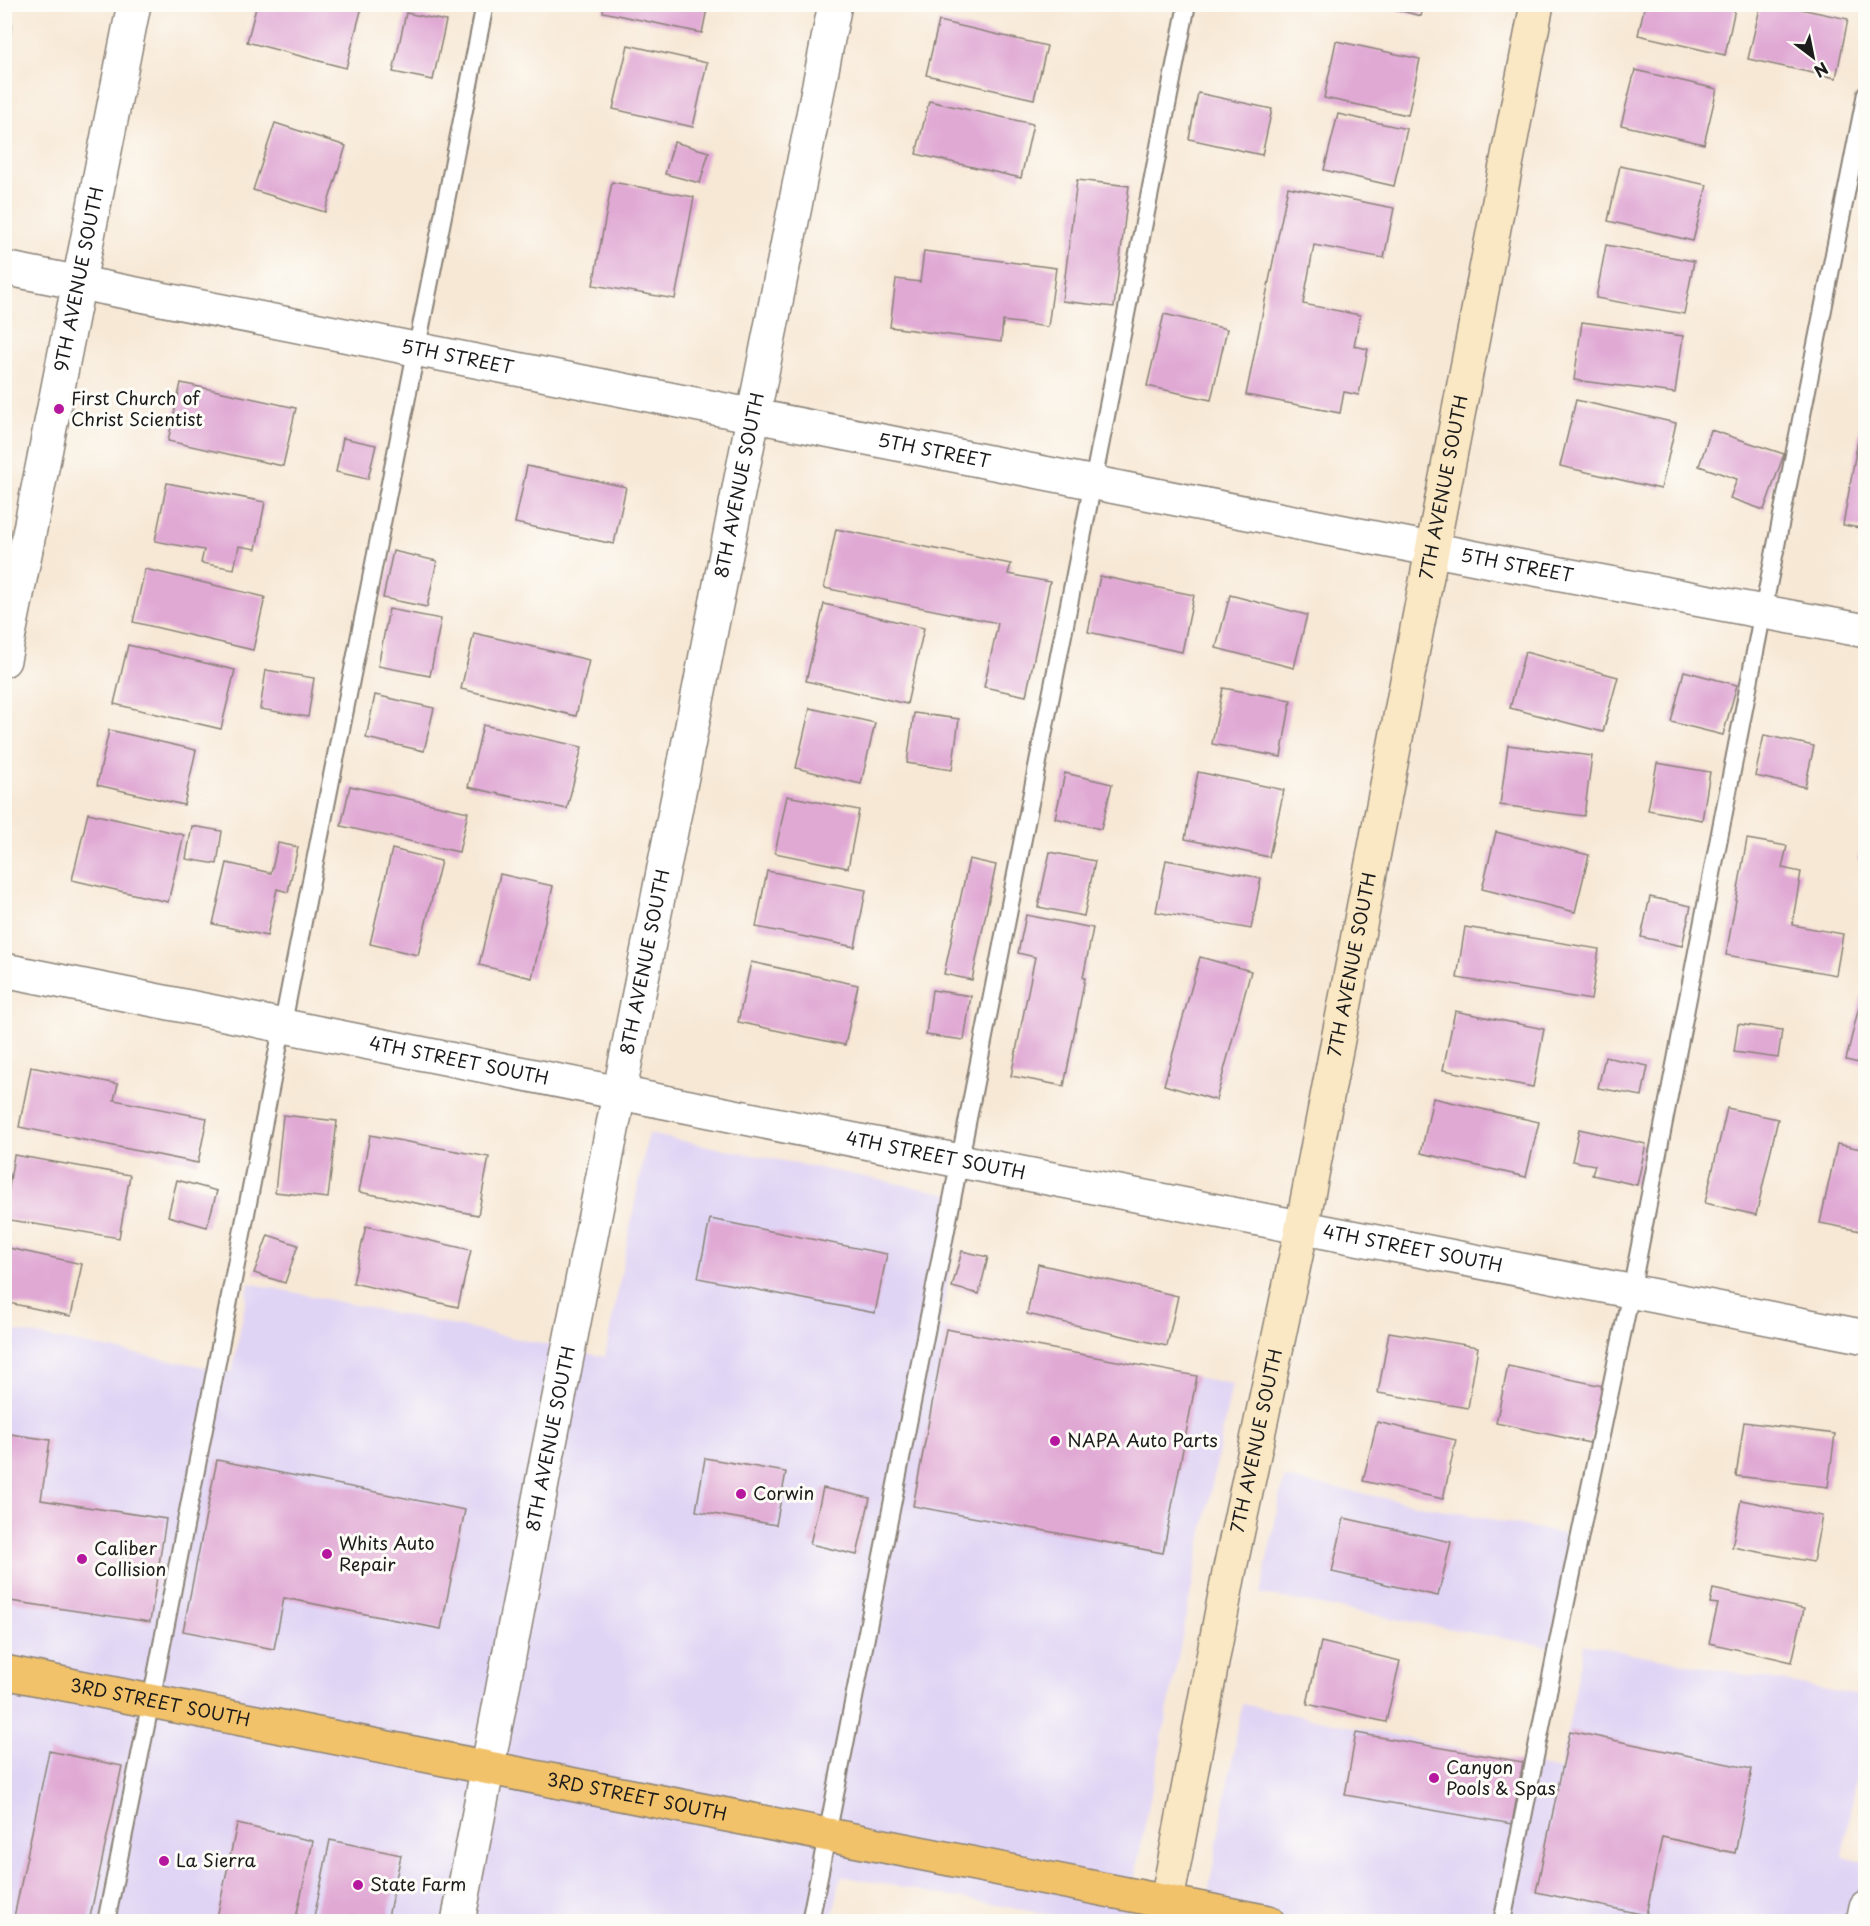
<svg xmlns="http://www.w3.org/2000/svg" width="1870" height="1926" font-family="'Playpen Sans',sans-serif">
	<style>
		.built { fill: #e0d4f4 }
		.building { fill: #e0a9d4 }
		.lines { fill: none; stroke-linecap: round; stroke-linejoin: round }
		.lane-casing { stroke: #8a8278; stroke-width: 20 }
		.street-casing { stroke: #8a8278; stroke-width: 36 }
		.secondary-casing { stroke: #8a8278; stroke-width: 36 }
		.primary-casing { stroke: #8a8278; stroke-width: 36 }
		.lane { stroke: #fff; stroke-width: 16 }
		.street { stroke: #fff; stroke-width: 33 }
		.secondary { stroke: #fae7c3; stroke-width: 33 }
		.primary { stroke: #f2c26a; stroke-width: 33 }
		.poi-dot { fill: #b5179e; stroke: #fdfcf7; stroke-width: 2 }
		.labels { text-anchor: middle; stroke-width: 6; stroke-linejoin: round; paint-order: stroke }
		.street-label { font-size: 18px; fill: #1c1c1c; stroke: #fdfcf7 }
		.poi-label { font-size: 18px; fill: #1c1c1c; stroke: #fdfcf7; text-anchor: start }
	</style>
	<rect width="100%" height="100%" fill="#fdfcf7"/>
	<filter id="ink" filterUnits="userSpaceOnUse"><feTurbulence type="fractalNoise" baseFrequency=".0167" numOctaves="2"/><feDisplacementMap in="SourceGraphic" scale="12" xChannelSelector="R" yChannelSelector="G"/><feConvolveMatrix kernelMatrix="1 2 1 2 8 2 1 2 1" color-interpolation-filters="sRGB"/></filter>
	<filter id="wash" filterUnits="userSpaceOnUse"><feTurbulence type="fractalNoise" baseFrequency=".008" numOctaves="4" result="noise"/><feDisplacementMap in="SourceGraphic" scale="24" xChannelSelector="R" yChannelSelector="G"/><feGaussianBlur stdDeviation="1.35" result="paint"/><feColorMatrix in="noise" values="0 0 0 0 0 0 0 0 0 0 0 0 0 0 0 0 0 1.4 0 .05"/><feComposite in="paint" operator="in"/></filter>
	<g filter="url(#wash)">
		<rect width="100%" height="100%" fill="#f7e8d5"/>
		<!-- built -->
		<g class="built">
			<polygon points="648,1134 965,1197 939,1327 1232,1384 1126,1921 1082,1921 841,1876 832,1921 5,1921 4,1329 232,1372 249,1283 605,1357"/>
			<polygon points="1284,1478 1575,1536 1555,1648 1260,1594"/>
			<polygon points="1584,1644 1865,1697 1865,1734 1842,1857 1865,1862 1865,1921 1203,1922 1242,1704 1560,1770"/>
		</g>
		<g id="blocks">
			<!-- building -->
			<g class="building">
				<polygon points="257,4 353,4 362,7 346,68 247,42"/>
				<polygon points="604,4 708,4 702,33 603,12"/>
				<polygon points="1375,4 1424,4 1421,16"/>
				<polygon points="1645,4 1736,4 1725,55 1638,35"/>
				<polygon points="1761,4 1777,4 1848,19 1836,78 1748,59"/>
				<polygon points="406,13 446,21 433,80 393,72"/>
				<polygon points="939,21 1047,46 1034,99 926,75"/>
				<polygon points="4,22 12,23 6,60 4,60"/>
				<polygon points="1336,41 1420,59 1408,115 1324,98"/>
				<polygon points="628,45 707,63 693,127 613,109"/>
				<polygon points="1635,70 1717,89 1704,144 1621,125"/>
				<polygon points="1198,93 1272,109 1262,155 1189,139"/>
				<polygon points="929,101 1033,124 1021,178 916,154"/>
				<polygon points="1338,114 1407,129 1394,186 1324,170"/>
				<polygon points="275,123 346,146 325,212 253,190"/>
				<polygon points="674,142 709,152 700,183 665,174"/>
				<polygon points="1620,166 1707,185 1693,241 1608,221"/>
				<polygon points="1077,180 1129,186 1114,307 1062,301"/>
				<polygon points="612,182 694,197 675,299 593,285"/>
				<polygon points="1288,187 1394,208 1384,258 1314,245 1303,304 1360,315 1354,346 1368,349 1359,395 1344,392 1340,413 1246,395"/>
				<polygon points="1606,245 1694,261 1684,314 1596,298"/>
				<polygon points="924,251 1056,268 1048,327 1003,321 1001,342 890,327 896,279 920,282"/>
				<polygon points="1164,314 1227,329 1211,400 1147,386"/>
				<polygon points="1582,322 1683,336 1675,393 1574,380"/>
				<polygon points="181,383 296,408 283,466 168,441"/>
				<polygon points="1576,400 1676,423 1661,489 1560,466"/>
				<polygon points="1861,423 1866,424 1866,529 1843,525"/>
				<polygon points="1711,430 1784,454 1764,510 1730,498 1737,479 1699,466"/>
				<polygon points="343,438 376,445 368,479 336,472"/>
				<polygon points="527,466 626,487 614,544 515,523"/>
				<polygon points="167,483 265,502 256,549 239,546 234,569 201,563 204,550 155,541"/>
				<polygon points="836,529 1011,564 1008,574 1050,582 1026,696 984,687 998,623 824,588"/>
				<polygon points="393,551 437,561 427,607 383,598"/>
				<polygon points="145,569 265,597 253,650 133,622"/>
				<polygon points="1100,576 1194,595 1182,652 1088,632"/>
				<polygon points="1230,595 1307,615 1294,668 1216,648"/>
				<polygon points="824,604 924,628 907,704 806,681"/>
				<polygon points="389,609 441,619 430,676 378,666"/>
				<polygon points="474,633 589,660 576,716 461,689"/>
				<polygon points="128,645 235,670 221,729 114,704"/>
				<polygon points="1525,652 1618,677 1603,732 1510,708"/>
				<polygon points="266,670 314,678 308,717 260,709"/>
				<polygon points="1684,671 1737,685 1723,735 1671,722"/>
				<polygon points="1223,688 1291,700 1281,757 1212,744"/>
				<polygon points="375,695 434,708 424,751 366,738"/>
				<polygon points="810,708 875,723 861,784 796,768"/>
				<polygon points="914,713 959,719 952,770 907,763"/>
				<polygon points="483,725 582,747 567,809 468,787"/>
				<polygon points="109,730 196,750 184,805 97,785"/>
				<polygon points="1764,735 1814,746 1805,787 1755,776"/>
				<polygon points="1508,745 1592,756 1584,816 1500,805"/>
				<polygon points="1657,763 1710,772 1702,820 1648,810"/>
				<polygon points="1198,772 1284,790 1269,857 1185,839"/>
				<polygon points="1065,773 1112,784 1101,829 1055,818"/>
				<polygon points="350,786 468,812 459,852 341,826"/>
				<polygon points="787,796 859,810 848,868 775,853"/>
				<polygon points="88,813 184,835 168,902 72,880"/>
				<polygon points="192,826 222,831 217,864 186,859"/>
				<polygon points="1865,830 1866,830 1866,861 1858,859"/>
				<polygon points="1496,832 1589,855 1575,912 1482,889"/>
				<polygon points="1747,839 1787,846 1782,868 1801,872 1792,925 1843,934 1836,975 1726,955"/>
				<polygon points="278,843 298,847 288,892 277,889 267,936 213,924 227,863 271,873"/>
				<polygon points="392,849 441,861 418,955 370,944"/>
				<polygon points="1050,852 1095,861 1084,916 1038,907"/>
				<polygon points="969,859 996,865 972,980 944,974"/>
				<polygon points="1166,860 1261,878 1251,929 1156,912"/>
				<polygon points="767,871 866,890 855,947 756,927"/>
				<polygon points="500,874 553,886 532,978 479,965"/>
				<polygon points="1650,897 1691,906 1682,946 1641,937"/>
				<polygon points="1026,915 1093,928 1083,978 1085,978 1064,1086 1011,1076 1035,957 1018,953"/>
				<polygon points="1465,927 1599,949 1591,1000 1457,978"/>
				<polygon points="1200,957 1251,971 1216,1100 1164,1085"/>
				<polygon points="751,962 858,985 845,1045 738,1022"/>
				<polygon points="932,990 971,996 964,1040 926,1035"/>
				<polygon points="1862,994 1866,995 1866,1065 1846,1060"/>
				<polygon points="1455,1011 1544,1029 1533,1087 1443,1070"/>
				<polygon points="1738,1024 1782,1030 1778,1058 1734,1052"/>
				<polygon points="1605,1057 1648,1066 1642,1096 1598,1088"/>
				<polygon points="31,1067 118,1084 114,1100 207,1118 198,1163 19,1127"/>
				<polygon points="1433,1098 1539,1122 1526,1177 1421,1153"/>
				<polygon points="1727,1108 1778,1119 1756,1215 1705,1203"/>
				<polygon points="283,1115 337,1121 328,1198 275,1192"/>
				<polygon points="1579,1129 1646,1144 1637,1185 1592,1175 1595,1165 1572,1161"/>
				<polygon points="370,1135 489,1157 478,1215 359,1192"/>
				<polygon points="1837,1144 1866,1150 1866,1232 1820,1223"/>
				<polygon points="14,1155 130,1175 119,1238 4,1219"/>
				<polygon points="177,1180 217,1191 207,1227 168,1216"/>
				<polygon points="710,1219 887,1254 875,1313 698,1278"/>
				<polygon points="366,1226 471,1250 458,1307 353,1283"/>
				<polygon points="268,1235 298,1245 285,1283 254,1273"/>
				<polygon points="4,1247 82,1264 71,1316 4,1302"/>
				<polygon points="962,1251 988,1257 979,1294 952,1287"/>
				<polygon points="1038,1264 1178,1296 1167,1346 1027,1314"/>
				<polygon points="946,1329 1197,1376 1163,1553 913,1506"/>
				<polygon points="1389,1332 1478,1347 1468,1408 1378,1393"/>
				<polygon points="1508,1366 1603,1386 1590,1443 1496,1423"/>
				<polygon points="1377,1422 1456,1440 1443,1499 1363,1481"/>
				<polygon points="1744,1422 1835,1434 1828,1487 1736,1476"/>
				<polygon points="4,1433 50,1440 41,1500 166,1519 150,1622 4,1600"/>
				<polygon points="705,1458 786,1472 776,1525 696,1511"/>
				<polygon points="217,1460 465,1510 441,1629 284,1598 274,1649 183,1631"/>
				<polygon points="823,1488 870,1498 857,1555 810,1544"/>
				<polygon points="1741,1500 1822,1516 1813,1562 1732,1547"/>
				<polygon points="1344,1518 1451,1542 1438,1596 1332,1572"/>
				<polygon points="1713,1589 1804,1609 1792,1662 1709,1643 1718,1604 1710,1603"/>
				<polygon points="1321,1642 1400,1661 1386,1722 1307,1704"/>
				<polygon points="1570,1731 1752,1769 1735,1853 1662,1837 1646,1915 1536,1892"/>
				<polygon points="1356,1733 1523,1762 1512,1824 1345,1795"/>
				<polygon points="49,1751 122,1766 89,1922 13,1922"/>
				<polygon points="237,1824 313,1841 295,1922 216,1922"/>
				<polygon points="330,1840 401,1855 387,1922 352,1915 351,1922 313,1922"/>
			</g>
		</g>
	</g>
	<g filter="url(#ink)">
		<use href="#blocks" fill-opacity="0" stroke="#8a8278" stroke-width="1.5"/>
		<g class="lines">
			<defs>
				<g id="lane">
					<polyline points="106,1922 151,1701 294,967 485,4"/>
					<polyline points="810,1922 1187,4"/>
					<polyline points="1502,1922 1566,1602 1631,1292 1763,611 1866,93"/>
				</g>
				<g id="street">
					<path id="s1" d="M4,268L1486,560L1866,631"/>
					<path id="s2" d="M4,660L134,4"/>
					<path id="s3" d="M4,970L960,1161L1866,1337"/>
					<path id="s4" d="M458,1922L544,1473L835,4"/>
					<polyline points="1863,1922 1866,1907"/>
				</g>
				<g id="secondary">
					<path id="s5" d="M1163,1922L1229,1573L1302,1227L1537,4"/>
				</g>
				<g id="primary">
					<path id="s6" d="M4,1672L1268,1922"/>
				</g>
			</defs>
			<!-- lane casing -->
			<use href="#lane" class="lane-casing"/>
			<!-- street casing -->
			<use href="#street" class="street-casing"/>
			<!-- secondary casing -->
			<use href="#secondary" class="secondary-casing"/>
			<!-- primary casing -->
			<use href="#primary" class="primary-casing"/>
			<!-- lane -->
			<use href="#lane" class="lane"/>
			<!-- street -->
			<use href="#street" class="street"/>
			<!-- secondary -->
			<use href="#secondary" class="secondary"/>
			<!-- primary -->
			<use href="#primary" class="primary"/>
		</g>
	</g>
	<!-- markers -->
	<g class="poi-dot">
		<circle cx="59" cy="409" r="6"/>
		<circle cx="1055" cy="1441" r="6"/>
		<circle cx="741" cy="1494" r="6"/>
		<circle cx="327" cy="1554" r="6"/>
		<circle cx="82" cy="1559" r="6"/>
		<circle cx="1434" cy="1778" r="6"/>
		<circle cx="164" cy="1861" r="6"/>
		<circle cx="358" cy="1885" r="6"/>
	</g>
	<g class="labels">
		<!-- street labels -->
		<g class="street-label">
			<text dy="6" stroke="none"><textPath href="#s2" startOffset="388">9TH AVENUE SOUTH</textPath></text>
			<text dy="6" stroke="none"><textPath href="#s1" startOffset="462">5TH STREET</textPath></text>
			<text dy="6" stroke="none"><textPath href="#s1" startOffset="948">5TH STREET</textPath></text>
			<text dy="6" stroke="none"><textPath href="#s4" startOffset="1464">8TH AVENUE SOUTH</textPath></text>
			<text dy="6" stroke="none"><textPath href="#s5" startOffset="1462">7TH AVENUE SOUTH</textPath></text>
			<text dy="6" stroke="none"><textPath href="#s1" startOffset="1542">5TH STREET</textPath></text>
			<text dy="6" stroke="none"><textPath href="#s4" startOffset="978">8TH AVENUE SOUTH</textPath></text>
			<text dy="6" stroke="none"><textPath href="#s5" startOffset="976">7TH AVENUE SOUTH</textPath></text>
			<text dy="6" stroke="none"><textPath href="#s3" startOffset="464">4TH STREET SOUTH</textPath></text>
			<text dy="6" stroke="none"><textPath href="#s3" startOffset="950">4TH STREET SOUTH</textPath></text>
			<text dy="6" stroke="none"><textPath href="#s3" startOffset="1436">4TH STREET SOUTH</textPath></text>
			<text dy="6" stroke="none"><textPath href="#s4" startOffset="492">8TH AVENUE SOUTH</textPath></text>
			<text dy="6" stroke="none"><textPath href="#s5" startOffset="490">7TH AVENUE SOUTH</textPath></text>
			<text dy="6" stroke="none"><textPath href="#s6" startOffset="159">3RD STREET SOUTH</textPath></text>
			<text dy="6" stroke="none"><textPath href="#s6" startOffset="645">3RD STREET SOUTH</textPath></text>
		</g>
		<!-- poi labels -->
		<g class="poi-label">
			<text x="71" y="405">First Church of<tspan x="71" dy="21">Christ Scientist</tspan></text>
			<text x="1067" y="1447">NAPA Auto Parts</text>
			<text x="753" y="1500">Corwin</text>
			<text x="339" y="1550">Whits Auto<tspan x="339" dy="21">Repair</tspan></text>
			<text x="94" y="1555">Caliber<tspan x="94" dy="21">Collision</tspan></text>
			<text x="1446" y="1774">Canyon<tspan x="1446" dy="21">Pools &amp; Spas</tspan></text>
			<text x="176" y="1867">La Sierra</text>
			<text x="370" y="1891">State Farm</text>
		</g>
	</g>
	<!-- margin -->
	<rect width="1870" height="1926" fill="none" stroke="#fdfcf7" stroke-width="24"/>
	<!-- north arrow -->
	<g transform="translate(1813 57) rotate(148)" stroke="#fdfcf7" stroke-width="4.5" paint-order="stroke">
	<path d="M0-4.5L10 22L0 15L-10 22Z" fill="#1c1c1c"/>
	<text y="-9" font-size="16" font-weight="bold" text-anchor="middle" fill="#1c1c1c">N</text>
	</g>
</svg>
